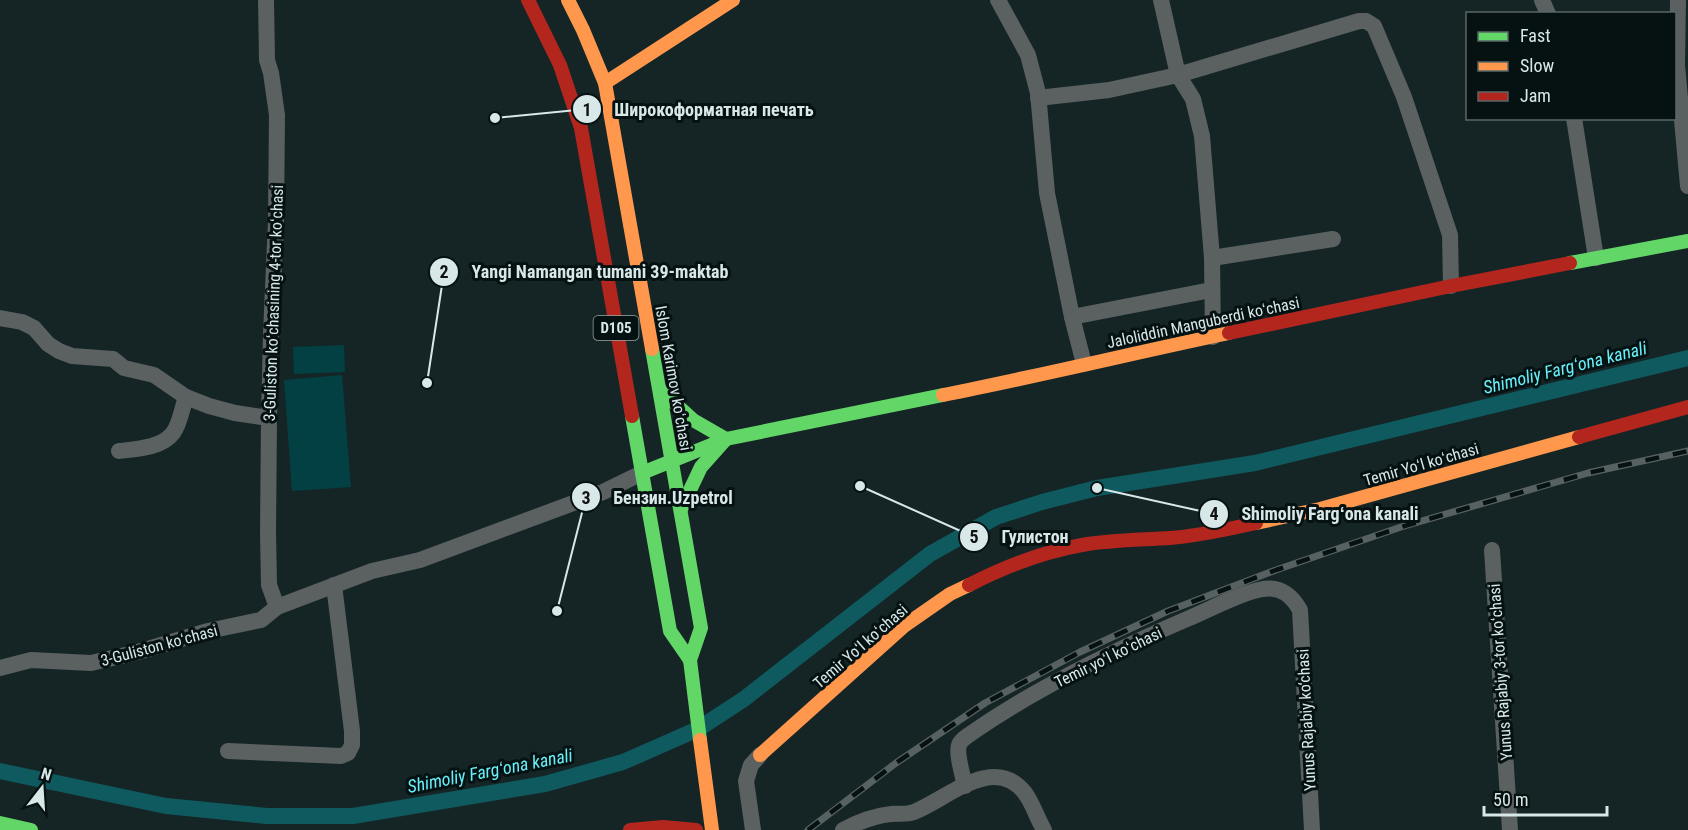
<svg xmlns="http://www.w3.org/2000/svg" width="1688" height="830" font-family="'Roboto Condensed',sans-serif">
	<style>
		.garden { fill: #034043 }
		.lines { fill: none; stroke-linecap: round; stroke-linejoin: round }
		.canal { stroke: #0f5a5e; stroke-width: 16 }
		.street { stroke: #5b6061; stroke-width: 16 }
		.fast { stroke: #63d668; stroke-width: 14 }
		.slow { stroke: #ff974d; stroke-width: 14 }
		.jam { stroke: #b3261e; stroke-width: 14 }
		.rail-casing { stroke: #586162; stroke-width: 7 }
		.rail { stroke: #061112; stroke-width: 4.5; stroke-dasharray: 14; stroke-linecap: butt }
		.labels { text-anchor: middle; stroke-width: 6; stroke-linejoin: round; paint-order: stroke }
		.shield { fill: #061112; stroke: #99a8a8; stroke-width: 1.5 }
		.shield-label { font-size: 15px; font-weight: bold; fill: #d8e8e9 }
		.street-label { font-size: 16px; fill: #d8e8e9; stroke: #061112 }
		.water-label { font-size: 18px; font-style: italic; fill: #67f0fa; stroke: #061112 }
		.leader { fill: none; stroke: #d8e8e9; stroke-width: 2 }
		.callout-dot { fill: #d8e8e9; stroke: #061112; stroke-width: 2 }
		.mark-label { font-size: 18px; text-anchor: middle; font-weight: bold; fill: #111 }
		.callout-label { font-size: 18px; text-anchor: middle; font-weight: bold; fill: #d8e8e9; stroke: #061112; stroke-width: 6; stroke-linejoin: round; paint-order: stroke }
	</style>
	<rect width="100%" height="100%" fill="#152526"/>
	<!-- garden -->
	<g class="garden">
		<polygon points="344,345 345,372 294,374 293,347"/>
		<polygon points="342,375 351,487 292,491 284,380"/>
	</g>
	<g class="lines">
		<!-- canal -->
		<polyline class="canal" points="0,771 166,806 267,816 353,816 545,784 623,762 698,729 744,699 930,554 996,517 1042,502 1097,488 1255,463 1688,358"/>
		<!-- street -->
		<g class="street">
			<polyline points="266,0 267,60 271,73 277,115 276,221 271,334 269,418 268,533 269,585 277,607"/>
			<polyline points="998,0 1028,55 1038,93 1047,193 1072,317 1084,364"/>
			<polyline points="1161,0 1178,75 1193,99 1202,136 1212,258 1213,337"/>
			<polyline points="1542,0 1548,14"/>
			<polyline points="1678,0 1677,65 1688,186"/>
			<polyline points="1038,98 1109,90 1178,75 1359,21 1366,21 1374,26 1404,97 1450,235 1451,286"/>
			<polyline points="1574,118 1596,258"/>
			<polyline points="1212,258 1333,239"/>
			<polyline points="1072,317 1211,290"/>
			<polyline points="0,318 22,322 34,328 48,344 59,351 72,356 113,359 124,368 154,375 186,397 209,406 235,413 269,418"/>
			<path d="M119,451C136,449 162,448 173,433C180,424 182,408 186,397"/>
			<polyline points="1492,550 1510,830"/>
			<polyline points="0,668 31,660 91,663 138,652 208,631 261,620 277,607 372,571 420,560 603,492 642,473"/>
			<polyline points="228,751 341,756 348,753 352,745 352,731 334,585"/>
			<path d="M965,786C963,776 956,754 959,745C961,739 971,734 976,730C1040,686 1115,650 1187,619C1211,609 1237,594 1263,589C1281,586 1292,596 1300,610L1312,830"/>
			<polyline points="753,830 746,781 751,765 760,755"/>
			<path d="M843,830C858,822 873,816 891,814C898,813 906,815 914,812C947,799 994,753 1025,793C1033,804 1037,818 1044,830"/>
		</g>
		<!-- fast -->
		<g class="fast">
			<polyline points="1570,263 1688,241"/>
			<polyline points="652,349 701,628 690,660 700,740"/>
			<polyline points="660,390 693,420 726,439 701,467 681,509"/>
			<polyline points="632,416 670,631 690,660"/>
			<polyline points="642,473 726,439 943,395"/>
			<polyline points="0,823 31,830"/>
		</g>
		<!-- slow -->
		<g class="slow">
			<polyline points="568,0 583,30 605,83 652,349"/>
			<polyline points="605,83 733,0"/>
			<path d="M943,395C1039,376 1134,353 1229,333"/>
			<polyline points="1256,523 1320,509 1579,437"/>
			<polyline points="700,740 712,830"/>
			<polyline points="760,755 904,626 950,594 969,585"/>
		</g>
		<!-- jam -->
		<g class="jam">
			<polyline points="528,0 560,65 581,128 632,416"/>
			<polyline points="1229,333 1451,286 1570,263"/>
			<polyline points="1579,437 1688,407"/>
			<path d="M969,585C1004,567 1042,552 1082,545C1111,540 1140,540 1170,538C1199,536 1228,529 1256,523"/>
			<polyline points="630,830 663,827 696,830"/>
		</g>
		<defs>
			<polyline id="rail" points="808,830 896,763 985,703 1080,652 1168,611 1276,570 1401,527 1588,473 1688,451"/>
		</defs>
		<!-- rail casing -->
		<use href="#rail" class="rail-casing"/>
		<!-- rail -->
		<use href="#rail" class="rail"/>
	</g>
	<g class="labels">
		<!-- shield labels -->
		<rect class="shield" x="593.5" y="316" width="45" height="24" rx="4.5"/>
		<g class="shield-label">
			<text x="616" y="333">D105</text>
		</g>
		<!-- street labels -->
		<g class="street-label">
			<text transform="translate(273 303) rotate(-88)" y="6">3-Guliston koʻchasining 4-tor koʻchasi</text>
			<text transform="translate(1203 322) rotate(-12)" y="6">Jaloliddin Manguberdi koʻchasi</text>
			<text transform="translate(674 378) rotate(80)" y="6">Islom Karimov koʻchasi</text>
			<text transform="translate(1421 464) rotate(-16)" y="6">Temir Yoʻl koʻchasi</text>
			<text transform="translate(159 645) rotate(-15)" y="6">3-Guliston koʻchasi</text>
			<text transform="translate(860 646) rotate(-41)" y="6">Temir Yoʻl koʻchasi</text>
			<text transform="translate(1108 657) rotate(-26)" y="6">Temir yoʻl koʻchasi</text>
			<text transform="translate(1500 672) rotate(-94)" y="6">Yunus Rajabiy 3-tor koʻchasi</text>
			<text transform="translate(1306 720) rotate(-93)" y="6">Yunus Rajabiy ko‘chasi</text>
		</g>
		<!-- water labels -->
		<g class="water-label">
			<text transform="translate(1565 368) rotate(-14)" y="6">Shimoliy Fargʻona kanali</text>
			<text transform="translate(490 771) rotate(-11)" y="6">Shimoliy Fargʻona kanali</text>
		</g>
	</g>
	<!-- callouts -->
	<path class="leader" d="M495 118L587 109M427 383L444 272M557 611L586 497M1097 488L1214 514M860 486L974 537"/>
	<g class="callout-dot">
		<circle cx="495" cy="118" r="6"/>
		<circle cx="427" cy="383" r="6"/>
		<circle cx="557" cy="611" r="6"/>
		<circle cx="1097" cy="488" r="6"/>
		<circle cx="860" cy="486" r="6"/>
		<circle cx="587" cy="109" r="15"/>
		<circle cx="444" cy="272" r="15"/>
		<circle cx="586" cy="497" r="15"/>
		<circle cx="1214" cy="514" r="15"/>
		<circle cx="974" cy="537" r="15"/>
	</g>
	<g class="mark-label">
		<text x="587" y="116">1</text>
		<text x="444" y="278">2</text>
		<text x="586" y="504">3</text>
		<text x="1214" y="520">4</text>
		<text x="974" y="543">5</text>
	</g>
	<g class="callout-label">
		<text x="714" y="116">Широкоформатная печать</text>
		<text x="600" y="278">Yangi Namangan tumani 39-maktab</text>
		<text x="673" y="504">Бензин.Uzpetrol</text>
		<text x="1330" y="520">Shimoliy Fargʻona kanali</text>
		<text x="1035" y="543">Гулистон</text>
	</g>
	<!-- legend -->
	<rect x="1466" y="12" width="210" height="108" fill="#061112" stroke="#5a6768" stroke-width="1.5"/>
	<rect x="1478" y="32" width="30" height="9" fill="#63d668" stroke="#5a6768" stroke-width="1.5"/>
	<text x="1520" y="42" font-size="18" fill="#d8e8e9">Fast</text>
	<rect x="1478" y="62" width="30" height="9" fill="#ff974d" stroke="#5a6768" stroke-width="1.5"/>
	<text x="1520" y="72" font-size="18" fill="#d8e8e9">Slow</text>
	<rect x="1478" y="92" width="30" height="9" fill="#b3261e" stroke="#5a6768" stroke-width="1.5"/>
	<text x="1520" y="102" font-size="18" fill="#d8e8e9">Jam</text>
	<!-- north arrow -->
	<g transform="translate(42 788) rotate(17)" stroke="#061112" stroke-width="4.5" paint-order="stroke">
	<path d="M0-4.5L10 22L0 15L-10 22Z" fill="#d8e8e9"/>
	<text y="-9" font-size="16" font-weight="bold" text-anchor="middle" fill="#d8e8e9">N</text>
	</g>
	<!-- scale -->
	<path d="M1484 806v9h123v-9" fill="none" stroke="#d8e8e9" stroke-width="3"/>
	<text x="1493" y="806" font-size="18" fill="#d8e8e9" stroke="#061112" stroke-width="4.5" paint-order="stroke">50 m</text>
</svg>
